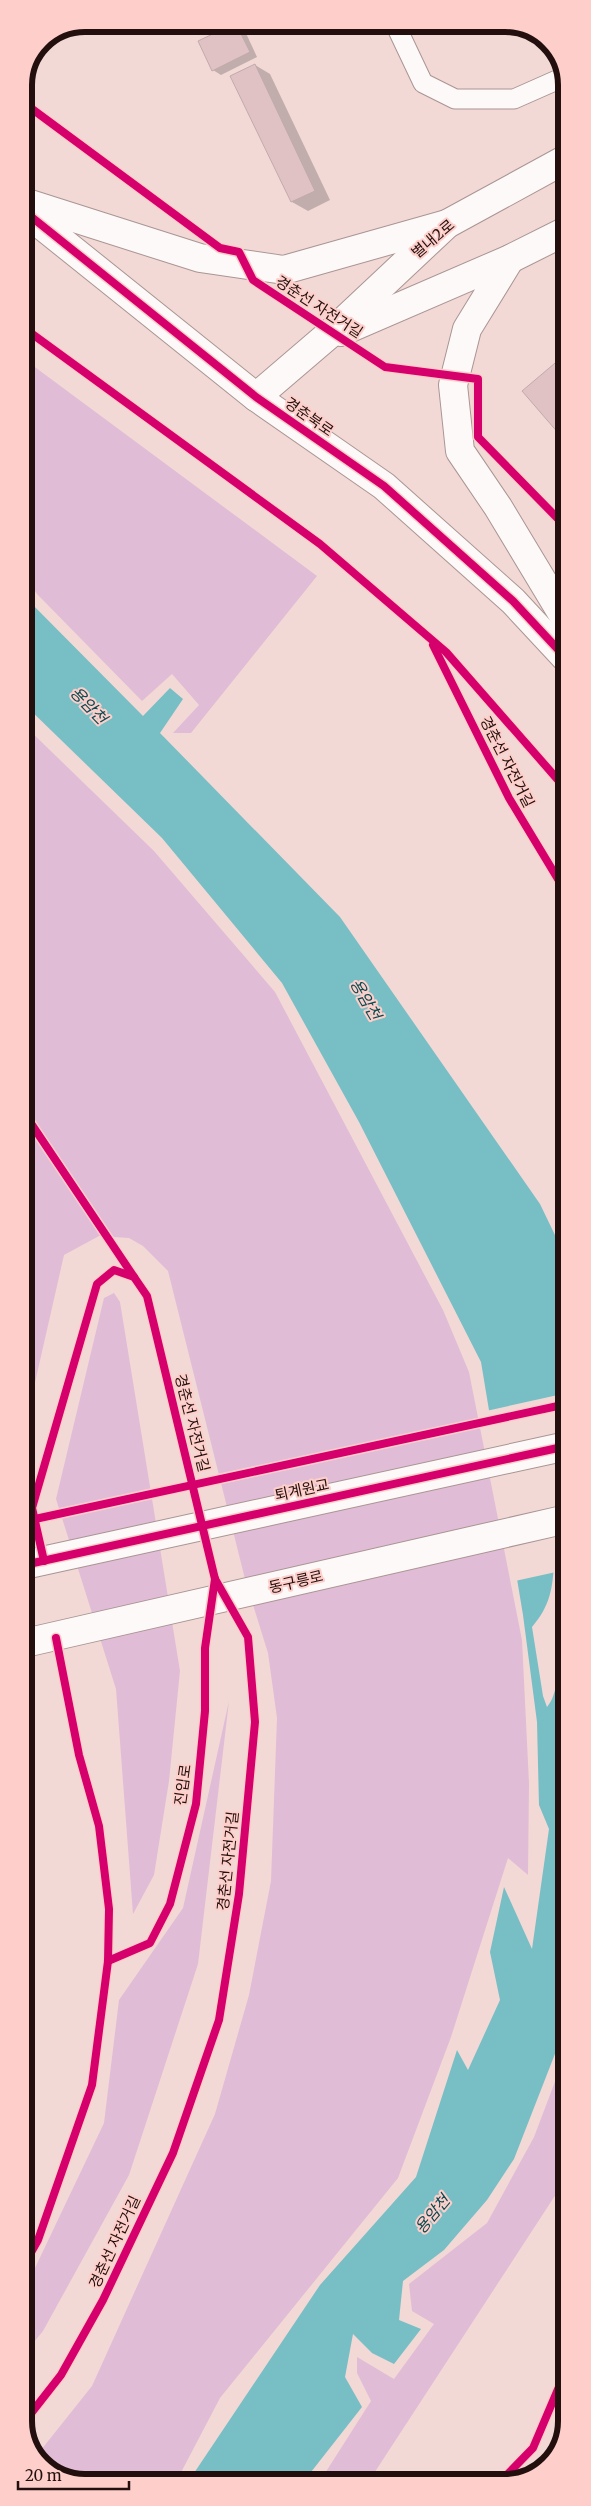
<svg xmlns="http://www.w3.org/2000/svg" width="591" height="2506" font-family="Merriweather,'Noto Sans KR',serif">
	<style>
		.green { fill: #e1bcd6 }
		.water { fill: #78bec5 }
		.pier { fill: #f2d9d6 }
		.shadow { fill: #0003 }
		.building { fill: #e0c2c5; stroke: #c0abac }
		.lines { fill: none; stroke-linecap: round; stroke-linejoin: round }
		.service-casing { stroke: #a99592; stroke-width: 21 }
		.minor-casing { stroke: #a99592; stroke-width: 30 }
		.tertiary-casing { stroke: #a99592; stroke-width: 30 }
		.service { stroke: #fdf9f9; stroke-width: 19 }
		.minor { stroke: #fdf9f9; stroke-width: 28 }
		.tertiary { stroke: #fdf9f9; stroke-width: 28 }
		.cycleway-casing { stroke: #fecfca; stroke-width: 11 }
		.cycleway { stroke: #d6006c; stroke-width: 8 }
		.labels { text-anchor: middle; stroke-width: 4; stroke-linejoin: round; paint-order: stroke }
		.street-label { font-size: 15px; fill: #23100e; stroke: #fecfca }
		.water-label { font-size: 16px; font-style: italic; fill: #054a51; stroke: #fecfca }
		.rim { fill: none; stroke: #23100e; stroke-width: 6 }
	</style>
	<rect width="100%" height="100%" fill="#f2d9d6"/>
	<!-- green -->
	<g class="green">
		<polygon points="24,359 317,576 191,733 173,733 199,705 172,674 142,701 37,594 24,574"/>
		<polygon points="24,725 154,851 275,992 443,1310 469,1372 522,1640 529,1783 528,1875 508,1858 451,2037 398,2178 220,2398 176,2482 77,2482 42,2464 37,2455 92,2386 215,2114 249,1995 271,1881 277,1718 268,1653 245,1579 168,1271 143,1246 129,1238 99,1236 64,1255 24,1431"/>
		<polygon points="114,1293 120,1302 180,1671 169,1781 154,1875 133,1914 116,1689 56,1499 104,1298"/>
		<polygon points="229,1701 198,1964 129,2175 43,2331 25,2353 25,2289 104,2123 119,2000 183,1908"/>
		<polygon points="567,2050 567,2164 560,2188 369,2481 320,2481 371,2401 357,2373 357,2357 394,2379 434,2324 412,2311 409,2284 487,2223 534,2137"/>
	</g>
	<!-- water -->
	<path class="water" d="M24,596L143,716L170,688L183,699L160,733L340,917L540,1204L567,1260V1555L554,1561C553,1588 550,1606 532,1627L543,1696L547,1707C559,1693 555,1671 567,1657V2023L514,2159L487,2200L444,2250L403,2281L399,2320L421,2329L394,2364L372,2353L353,2334L345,2377L362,2407L304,2481L188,2482L320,2285L416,2177L457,2050L468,2070L500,2000L490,1952L504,1887L532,1949L549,1829L539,1805L537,1722L523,1615L481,1362L359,1122L282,983L162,838L24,704Z"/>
	<!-- pier -->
	<polygon class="pier" points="567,1393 567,1558 556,1563 556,1572 515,1581 486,1411"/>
	<!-- shadow -->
	<g class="shadow">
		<polygon points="236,24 244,29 257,57 221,75 213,70"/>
		<polygon points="255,65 270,74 330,200 308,211 292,202 232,76"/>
		<polygon points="561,359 566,363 566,440 524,391"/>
	</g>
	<!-- building -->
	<g class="building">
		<polygon points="234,24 236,24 250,52 212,71 198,41"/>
		<polygon points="255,64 315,191 291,202 230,76"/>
		<polygon points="561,358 566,364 566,442 522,391"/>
	</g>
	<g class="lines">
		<defs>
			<polyline id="service" points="395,24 423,83 455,99 514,99 566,76"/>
			<g id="minor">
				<polyline points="24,202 200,258 284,270 447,224"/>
				<polyline points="510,259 467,329 453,385 460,451 498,507 566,620"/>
			</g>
			<g id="tertiary">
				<polyline points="24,211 256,397 384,486 513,601 566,658"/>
				<polyline points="341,332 510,259 566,231"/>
				<polyline points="256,397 332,332 447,224 566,159"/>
				<polyline points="24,1565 567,1446"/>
				<polyline points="25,1643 567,1519"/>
			</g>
		</defs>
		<!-- service casing -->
		<use href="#service" class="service-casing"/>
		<!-- minor casing -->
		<use href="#minor" class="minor-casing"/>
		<!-- tertiary casing -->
		<use href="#tertiary" class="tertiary-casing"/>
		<!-- service -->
		<use href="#service" class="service"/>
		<!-- minor -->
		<use href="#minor" class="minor"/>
		<!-- tertiary -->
		<use href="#tertiary" class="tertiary"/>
		<defs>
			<g id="cycleway">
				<polyline points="24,103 220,248 239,252 253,280 385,367 478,379 478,437 566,527"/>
				<polyline points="24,211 256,397 384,486 513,601 566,658"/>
				<polyline points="24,328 320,544 446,652 566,789"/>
				<polyline points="433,645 509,798 567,894"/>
				<polyline points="24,1113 134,1277"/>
				<polyline points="35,1519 567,1404"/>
				<polyline points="24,1565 567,1446"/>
				<polyline points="108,1961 150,1943 170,1904 196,1804 205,1711 205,1648 215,1579"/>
				<polyline points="25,2263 38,2240 92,2085 108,1961 109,1909 99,1826 79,1755 56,1638"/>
				<polyline points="25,2421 61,2375 103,2300 173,2153 219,2020 239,1894 255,1722 248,1637 215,1579 147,1296 134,1277 114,1270 97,1284 32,1508 44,1561"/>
				<polyline points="501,2481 533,2448 567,2368"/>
			</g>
		</defs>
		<!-- cycleway casing -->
		<use href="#cycleway" class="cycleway-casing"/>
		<!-- cycleway -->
		<use href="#cycleway" class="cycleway"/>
	</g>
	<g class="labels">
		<!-- street labels -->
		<g class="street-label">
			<text transform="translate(433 239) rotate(-40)" y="5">별내2로</text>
			<text transform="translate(319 307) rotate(33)" y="5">경춘선 자전거길</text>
			<text transform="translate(309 417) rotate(35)" y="5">경춘북로</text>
			<text transform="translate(507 762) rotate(63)" y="5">경춘선 자전거길</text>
			<text transform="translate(192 1423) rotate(76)" y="5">경춘선 자전거길</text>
			<text transform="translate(302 1490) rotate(-12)" y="5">퇴계원교</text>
			<text transform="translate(296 1582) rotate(-13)" y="5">동구릉로</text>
			<text transform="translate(183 1785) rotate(-82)" y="5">진입로</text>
			<text transform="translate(228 1861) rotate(-84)" y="5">경춘선 자전거길</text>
			<text transform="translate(115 2242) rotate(-65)" y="5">경춘선 자전거길</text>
		</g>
		<!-- water labels -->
		<g class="water-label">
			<text transform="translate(89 705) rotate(46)" y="6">용암천</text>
			<text transform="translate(366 999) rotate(60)" y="6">용암천</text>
			<text transform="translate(432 2214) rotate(-50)" y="6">용암천</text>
		</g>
	</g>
	<!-- crop -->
	<path d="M0 0H591V2506H0ZM85 32H505A53 53 0 0 1 558 85V2421A53 53 0 0 1 505 2474H85A53 53 0 0 1 32 2421V85A53 53 0 0 1 85 32Z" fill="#fecfca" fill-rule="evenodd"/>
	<path class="rim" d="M85 32H505A53 53 0 0 1 558 85V2421A53 53 0 0 1 505 2474H85A53 53 0 0 1 32 2421V85A53 53 0 0 1 85 32Z"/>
	<!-- scale -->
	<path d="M18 2481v8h111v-8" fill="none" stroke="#23100e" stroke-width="2.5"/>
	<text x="25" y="2481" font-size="15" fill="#23100e" stroke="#fecfca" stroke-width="4" paint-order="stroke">20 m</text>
</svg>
